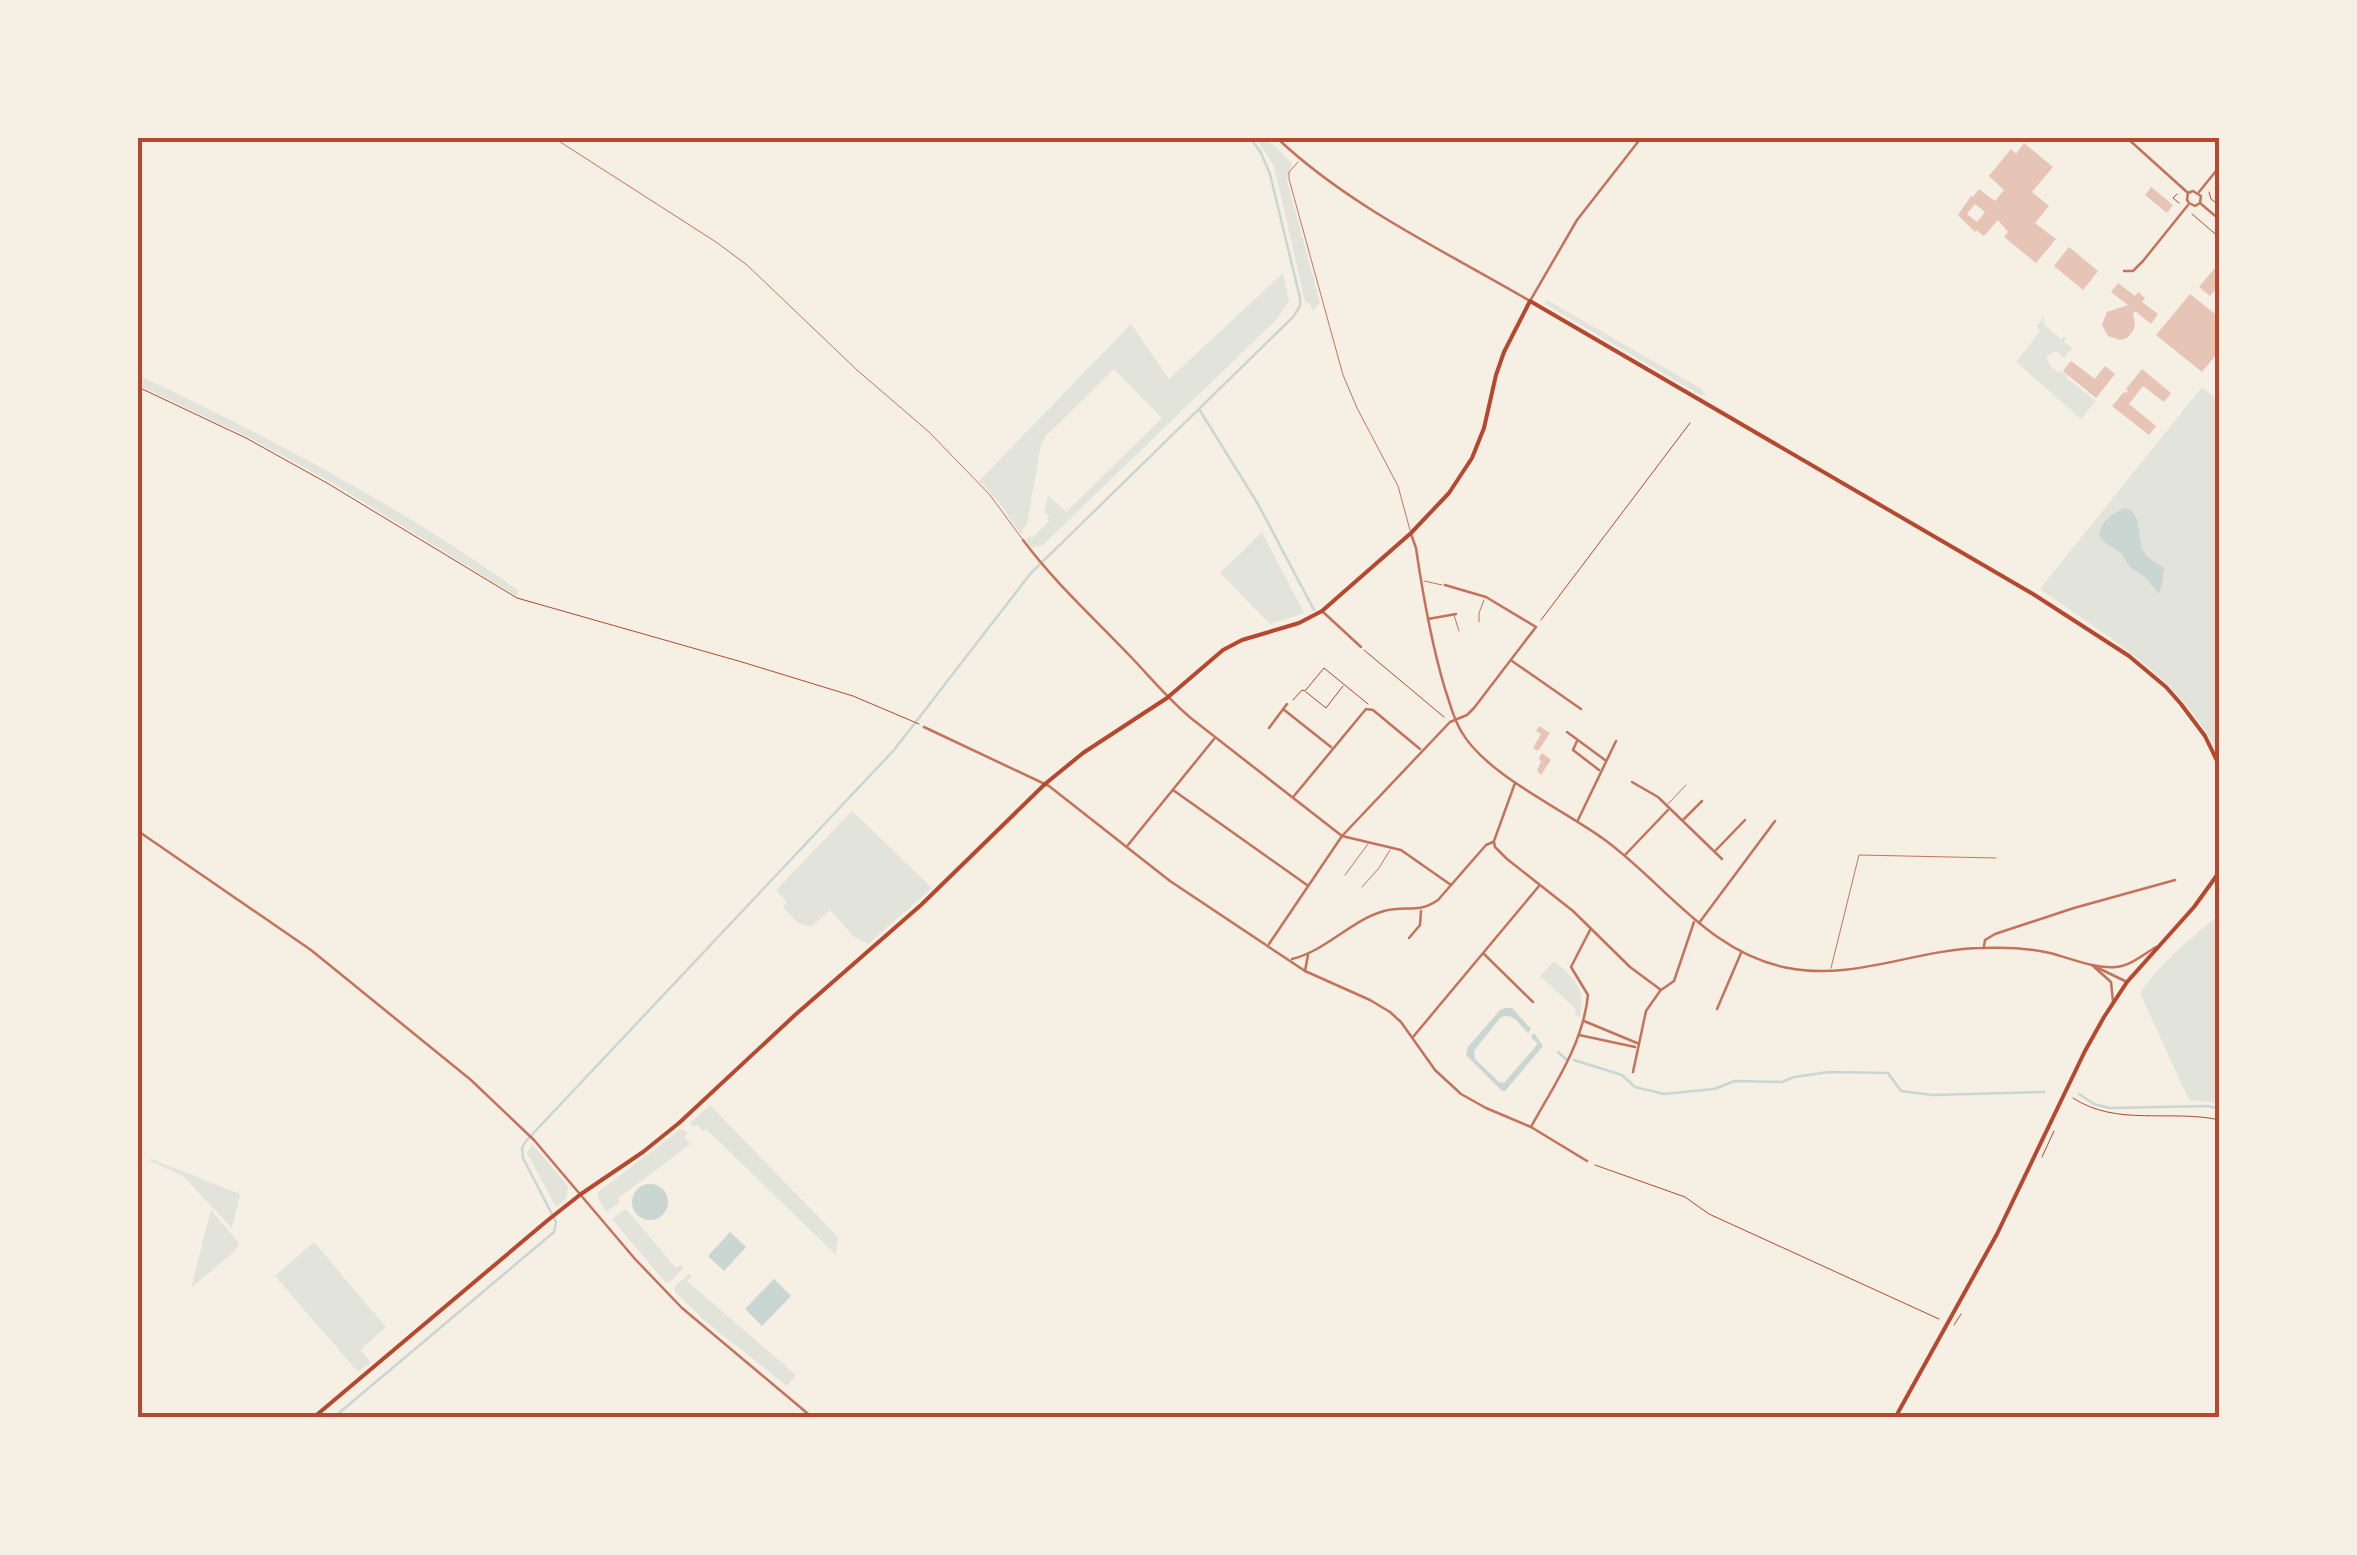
<svg xmlns="http://www.w3.org/2000/svg" width="2357" height="1555" font-family="'Titillium Web',sans-serif">
	<style>
		.green { fill: #e2e4dc }
		.water { fill: #c9d6d2 }
		.lines { fill: none; stroke-linecap: round; stroke-linejoin: round }
		.stream { stroke: #c9d6d2; stroke-width: 2.5 }
		.building { fill: #e6c5b7; fill-rule: evenodd }
		.path { stroke: #b5482f; stroke-width: 1 }
		.service { stroke: #c5725c; stroke-width: 1 }
		.minor { stroke: #c5725c; stroke-width: 2.5 }
		.tertiary { stroke: #c5725c; stroke-width: 2.5 }
		.secondary { stroke: #b5482f; stroke-width: 4 }
		.neatline { fill: none; stroke: #b5482f; stroke-width: 4 }
	</style>
	<rect width="100%" height="100%" fill="#f6efe4"/>
	<!-- green -->
	<g class="green">
		<polygon points="1256,138 1266,138 1292,163 1287,181 1320,302 1313,311 1310,304 1305,302 1274,166"/>
		<polygon points="1283,273 1289,301 1277,319 1043,545 1032,548 1027,543 1027,538 1029,536 1032,538 1049,521 1047,519 1049,516 1044,512 1048,495 1066,512 1162,418 1114,369 1046,436 1041,444 1027,524 1022,530 1024,533 1020,533 998,501 979,481 1131,324 1169,379"/>
		<polygon points="1547,300 1700,388 1706,395 1700,395 1545,304"/>
		<polygon points="2043,318 2045,319 2043,323 2061,339 2064,337 2067,338 2064,342 2072,348 2064,358 2056,351 2046,357 2051,367 2059,373 2061,371 2068,376 2067,378 2096,401 2081,419 2016,362 2040,331 2037,326"/>
		<path d="M138,375C270,437 400,506 519,591L516,596L329,481L246,436L138,385Z"/>
		<path d="M2202,387L2219,400V756C2185,680 2106,636 2040,589Z"/>
		<polygon points="1262,532 1304,613 1270,624 1220,573"/>
		<polygon points="852,811 932,888 868,944 853,936 830,910 811,927 798,923 783,907 787,902 776,890"/>
		<path d="M2219,915V1103L2189,1100L2140,993C2162,961 2190,939 2219,915Z"/>
		<path d="M1554,961C1575,979 1586,988 1580,1017L1575,1015L1576,1009L1540,976Z"/>
		<polygon points="710,1105 838,1237 836,1255 706,1129 703,1131 697,1125 694,1127 690,1123"/>
		<polygon points="681,1129 688,1133 684,1137 691,1144 618,1198 620,1202 606,1212 598,1198 598,1192"/>
		<polygon points="532,1144 568,1186 566,1198 556,1207 527,1153"/>
		<polygon points="149,1158 240,1194 232,1228 183,1176 150,1161"/>
		<polygon points="626,1209 676,1268 681,1265 683,1268 670,1282 666,1283 612,1219"/>
		<polygon points="211,1210 239,1243 235,1251 191,1288"/>
		<polygon points="314,1242 386,1327 360,1350 371,1362 358,1372 275,1276"/>
		<polygon points="689,1274 692,1276 687,1281 796,1375 787,1386 706,1322 675,1292 675,1286"/>
	</g>
	<!-- water -->
	<g class="water">
		<path d="M2126,508C2144,515 2136,537 2144,552C2149,560 2156,562 2164,568L2163,579L2159,594L2146,578L2129,566L2121,553L2103,541L2099,535C2101,521 2113,512 2126,508Z"/>
		<path d="M1505,1008H1512L1531,1029L1528,1033C1519,1024 1512,1011 1500,1018L1474,1051L1475,1059L1499,1082L1504,1083L1536,1046L1537,1043L1531,1037L1534,1033L1543,1046L1505,1091H1502L1466,1055L1468,1047L1500,1010Z"/>
		<circle cx="650" cy="1202" r="18"/>
		<polygon points="730,1232 746,1247 724,1271 708,1256"/>
		<polygon points="774,1279 791,1296 762,1326 745,1309"/>
	</g>
	<g class="lines">
		<!-- stream -->
		<g class="stream">
			<polyline points="1199,409 1258,504 1314,610"/>
			<polyline points="1558,1052 1567,1060"/>
			<polyline points="1574,1060 1622,1075 1635,1087 1664,1094 1714,1089 1735,1081 1782,1082 1794,1077 1829,1072 1888,1073 1901,1091 1933,1095 2044,1092"/>
			<polyline points="2079,1094 2094,1104 2109,1108 2208,1106 2220,1109"/>
			<polyline points="333,1418 554,1232 556,1222 523,1158 522,1148 526,1141 894,750 1031,573 1293,317 1300,306 1300,298 1270,174 1260,151 1250,138"/>
		</g>
	</g>
	<!-- building -->
	<g class="building">
		<path d="M2024,143L2053,167L2032,192L2049,206L2035,223L2056,239L2036,263L2004,237L2008,232L1998,220L1984,236L1976,230L1975,232L1958,215L1971,196L1973,197L1979,189L1995,201L2004,190L1989,176L2011,149L2016,154ZM1975,204L1985,212L1977,222L1967,214Z"/>
		<polygon points="2151,187 2173,205 2167,213 2145,195"/>
		<polygon points="2069,247 2098,271 2083,290 2054,266"/>
		<polygon points="2220,262 2220,284 2210,296 2199,287"/>
		<polygon points="2118,283 2135,296 2138,292 2145,298 2142,302 2158,314 2151,324 2135,311 2133,314 2135,325 2133,331 2127,338 2120,340 2108,336 2102,325 2107,312 2128,305 2111,292"/>
		<polygon points="2190,294 2220,318 2220,350 2202,372 2156,335"/>
		<polygon points="2071,361 2095,379 2105,366 2115,374 2096,398 2063,371"/>
		<polygon points="2142,369 2171,393 2164,402 2143,386 2129,404 2156,426 2149,435 2112,406 2124,392 2126,393 2128,391 2126,389"/>
		<polygon points="1539,726 1550,733 1538,751 1533,748 1541,734 1536,731"/>
		<polygon points="1542,753 1551,760 1541,775 1537,770 1541,762 1539,758"/>
	</g>
	<g class="lines">
		<!-- path -->
		<g class="path">
			<polyline points="2209,192 2211,199 2220,206"/>
			<polyline points="2177,194 2173,198 2179,203"/>
			<polyline points="2192,214 2220,238"/>
			<polyline points="138,387 246,438 327,483 517,598 742,662 853,696 919,724"/>
			<polyline points="1541,620 1690,423"/>
			<polyline points="1364,650 1444,717"/>
			<polyline points="1306,692 1326,708 1343,686"/>
			<polyline points="1293,700 1302,690 1305,691 1324,668 1368,704"/>
			<path d="M2073,1098C2117,1127 2171,1109 2220,1120"/>
			<polyline points="2042,1157 2054,1131"/>
			<polyline points="1595,1165 1685,1197 1709,1214 1939,1319"/>
			<polyline points="1954,1325 1961,1314"/>
		</g>
		<!-- service -->
		<g class="service">
			<polyline points="554,138 716,242 747,265 857,370 929,432 990,495 1023,540"/>
			<polyline points="1298,162 1289,172 1289,179 1343,375 1357,408 1398,486 1410,530"/>
			<polyline points="2220,389 2220,392"/>
			<polyline points="1424,581 1442,585"/>
			<polyline points="1454,615 1459,631"/>
			<polyline points="1479,622 1479,613 1484,600"/>
			<polyline points="1668,804 1686,785"/>
			<polyline points="1345,875 1368,844"/>
			<polyline points="1362,887 1379,868 1390,850"/>
			<polyline points="1831,968 1859,855 1996,858"/>
		</g>
		<!-- minor -->
		<g class="minor">
			<polyline points="2199,192 2220,166"/>
			<polyline points="2124,271 2133,271 2143,261 2188,205"/>
			<path d="M1411,534L1416,548C1423,596 1431,642 1445,689C1450,703 1453,718 1461,731C1486,775 1563,809 1605,840C1665,884 1709,953 1788,968C1854,981 1916,949 1982,948C2004,947 2028,948 2050,953C2070,958 2095,969 2116,967C2130,966 2144,954 2156,947"/>
			<path d="M1023,540C1055,583 1094,618 1131,657C1151,678 1169,700 1192,719L1342,836L1401,850L1451,885"/>
			<polyline points="1322,611 1361,647"/>
			<polyline points="1428,619 1456,614"/>
			<polyline points="1512,661 1581,709"/>
			<polyline points="1283,709 1331,747"/>
			<polyline points="924,727 1049,786 1170,881 1305,971 1370,1000 1390,1012 1401,1022 1435,1070 1461,1094 1486,1108 1531,1127 1587,1161"/>
			<polyline points="1269,728 1287,704"/>
			<polyline points="1567,732 1605,760"/>
			<polyline points="1577,741 1573,750 1599,770"/>
			<polyline points="1632,782 1658,797 1722,859"/>
			<polyline points="1173,790 1307,885"/>
			<polyline points="1294,796 1366,709 1373,710 1420,749"/>
			<polyline points="1578,820 1616,741"/>
			<polyline points="1683,820 1702,801"/>
			<polyline points="1494,841 1515,783"/>
			<polyline points="1494,842 1495,847 1507,859 1573,911 1630,967 1661,990 1674,981 1694,922"/>
			<polyline points="1128,845 1214,739"/>
			<polyline points="1716,850 1745,820"/>
			<polyline points="1625,855 1668,810"/>
			<polyline points="1699,923 1775,821"/>
			<polyline points="1409,938 1420,925 1421,911"/>
			<polyline points="1269,944 1342,836 1450,722 1467,715 1474,708 1536,627 1486,597 1445,585"/>
			<polyline points="1984,946 1985,940 1995,934 2074,908 2175,880"/>
			<polyline points="1484,954 1533,1002"/>
			<path d="M1292,959C1326,951 1351,920 1384,911C1406,905 1418,914 1438,900L1486,845L1493,842"/>
			<polyline points="2092,965 2111,982 2113,1002"/>
			<polyline points="2096,967 2125,981"/>
			<polyline points="1305,971 1308,955"/>
			<polyline points="1717,1009 1741,953"/>
			<polyline points="1584,1021 1637,1043"/>
			<polyline points="1579,1035 1635,1047"/>
			<polyline points="1413,1037 1539,886"/>
			<polyline points="1633,1072 1646,1011 1660,991"/>
			<path d="M1531,1127C1554,1085 1583,1044 1588,995L1571,967L1590,930"/>
		</g>
		<!-- tertiary -->
		<g class="tertiary">
			<path d="M1277,138C1350,207 1443,250 1530,301L1577,220L1641,138"/>
			<polyline points="2127,138 2188,193"/>
			<polyline points="2200,203 2195,206 2189,203 2187,200 2188,193 2193,191 2201,196 2200,203 2220,220"/>
			<polyline points="138,831 311,950 471,1080 534,1140 635,1259 682,1308 813,1418"/>
		</g>
		<!-- secondary -->
		<g class="secondary">
			<polyline points="313,1418 548,1220 581,1194 643,1152 679,1123 795,1015 921,905 1045,784 1083,753 1167,698 1223,650 1242,640 1299,623 1322,611 1411,533 1449,493 1472,458 1484,428 1496,375 1504,352 1530,301 2033,594 2129,656 2166,687 2181,704 2205,736 2220,767"/>
			<polyline points="1895,1418 1997,1234 2085,1051 2104,1017 2127,982 2194,907 2220,871"/>
		</g>
	</g>
	<!-- border -->
	<rect width="2357" height="1555" fill="none" stroke="#f6efe4" stroke-width="280"/>
	<rect x="140" y="140" width="2077" height="1275" class="neatline"/>
</svg>
